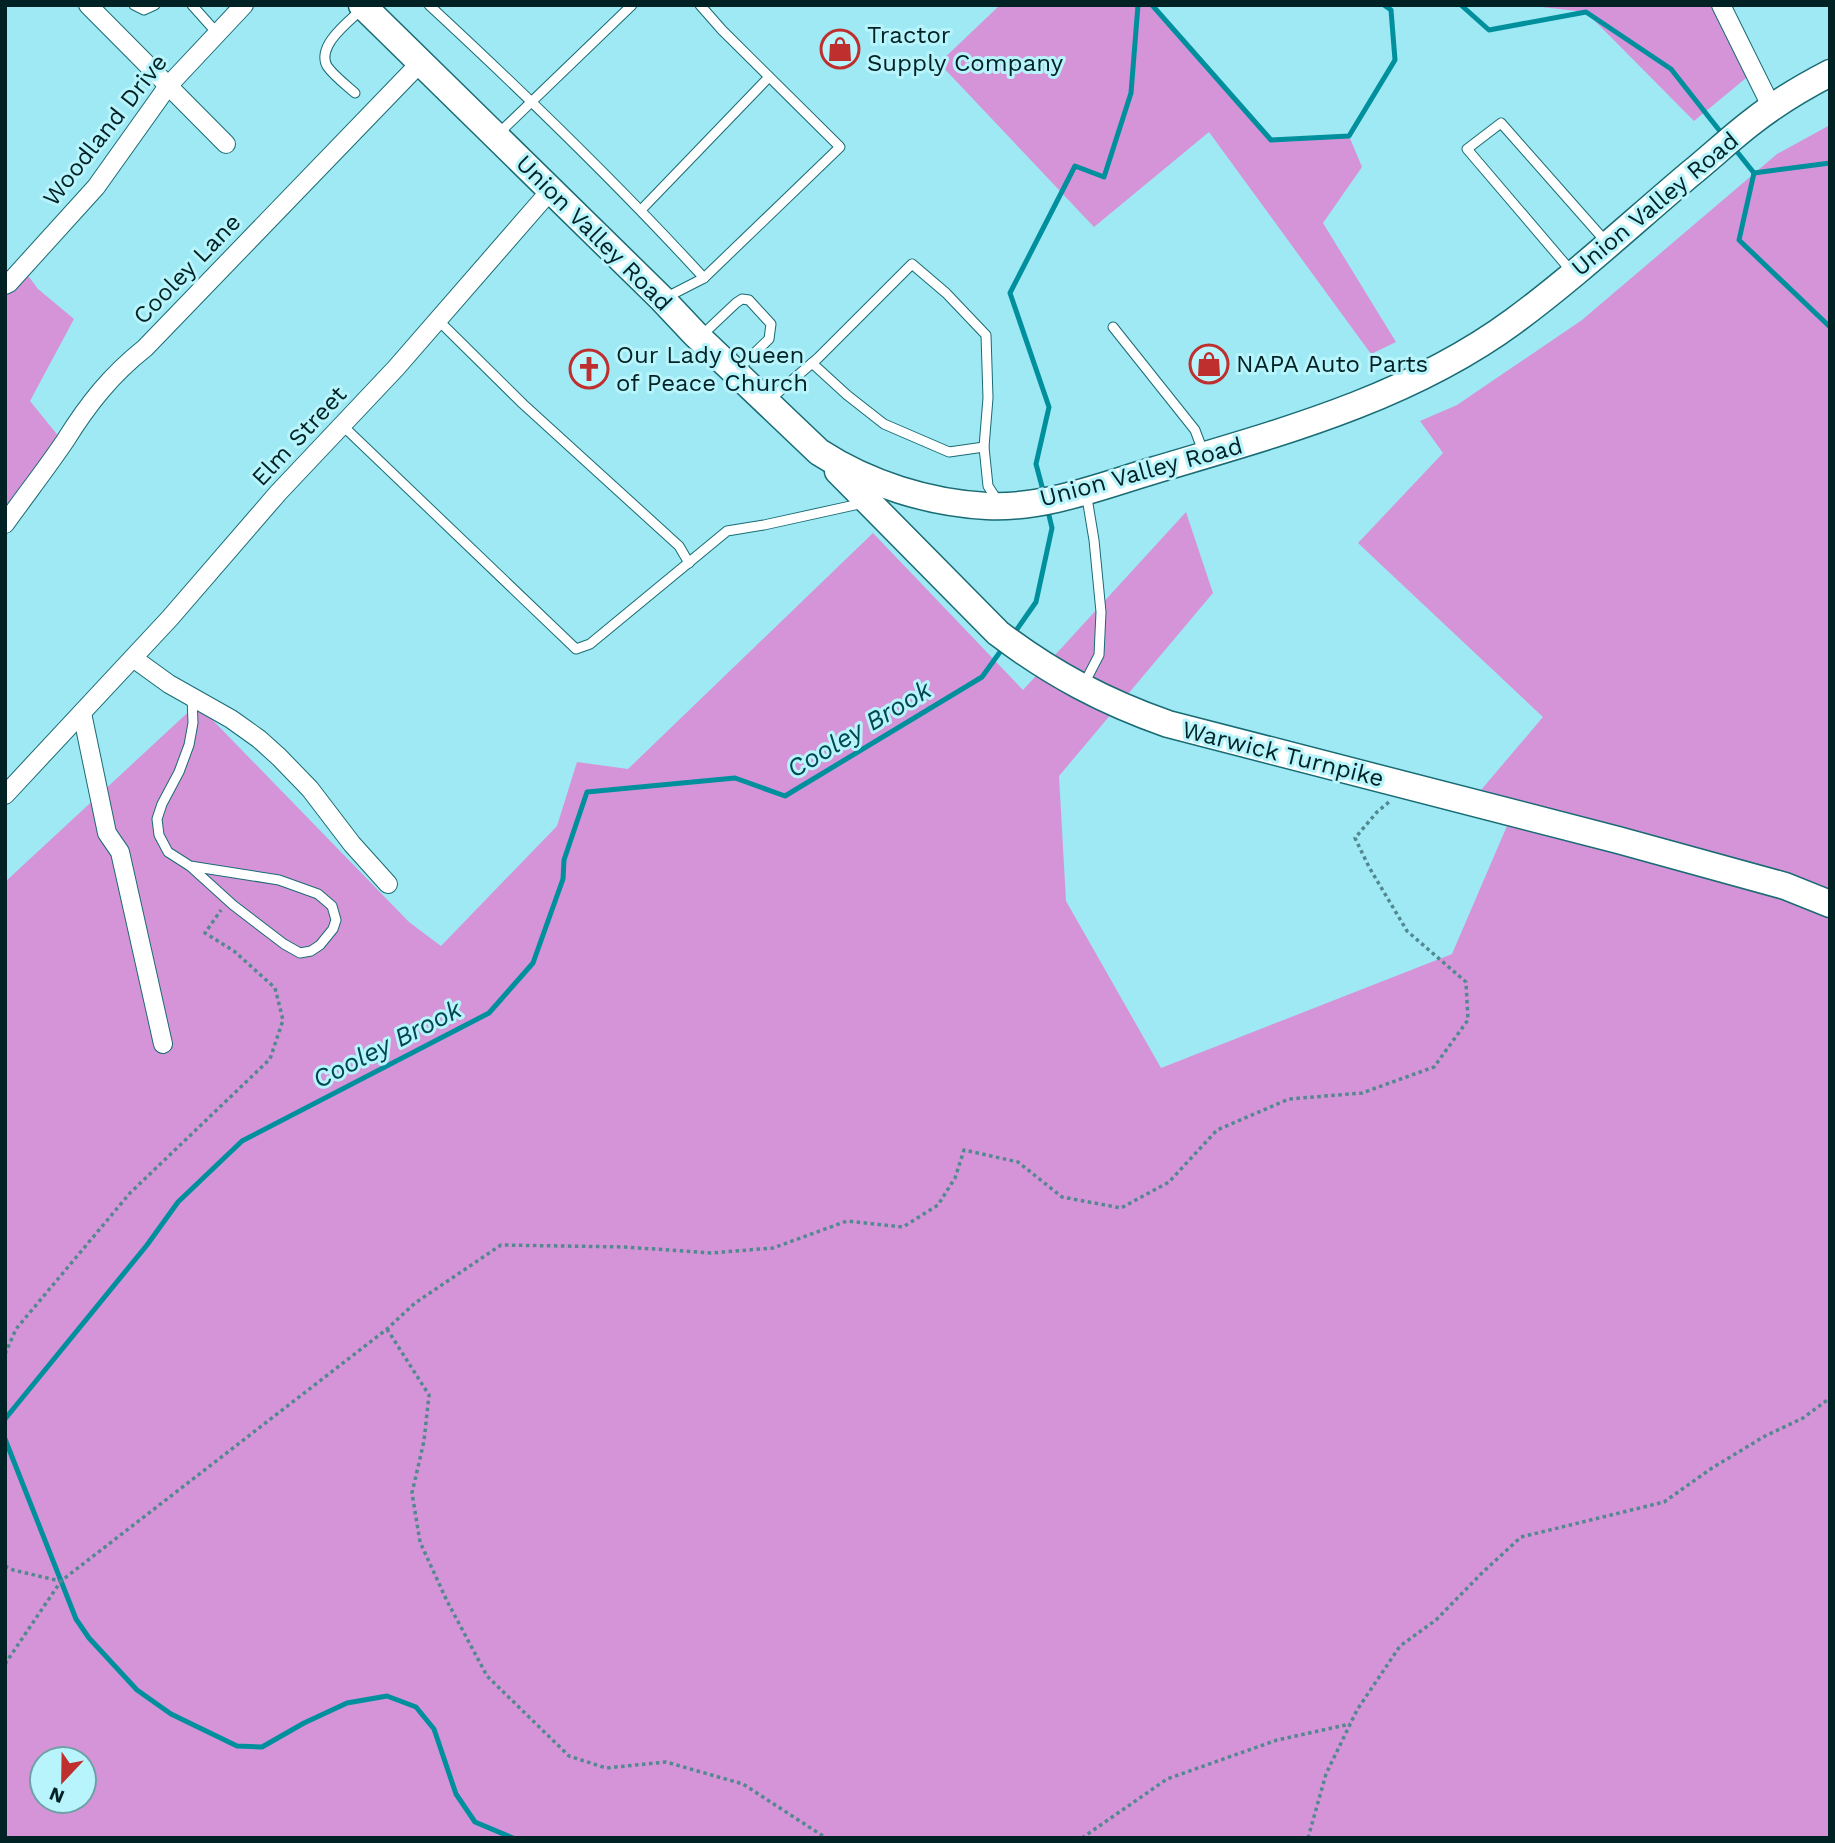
<svg xmlns="http://www.w3.org/2000/svg" width="1835" height="1843" font-family="'Work Sans',sans-serif">
	<style>
		.green { fill: #d694d8; fill-rule: evenodd }
		.lines { fill: none; stroke-linecap: round; stroke-linejoin: round }
		.stream { stroke: #00909d; stroke-width: 5 }
		.lane-casing { stroke: #196b74; stroke-width: 11 }
		.street-casing { stroke: #196b74; stroke-width: 20 }
		.secondary-casing { stroke: #196b74; stroke-width: 29 }
		.path { stroke: #52888f; stroke-width: 3.5; stroke-dasharray: 3.5 3.5; stroke-linecap: butt }
		.lane { stroke: #fff; stroke-width: 9 }
		.street { stroke: #fff; stroke-width: 18 }
		.secondary { stroke: #fff; stroke-width: 26 }
		.labels { text-anchor: middle; stroke-width: 6; stroke-linejoin: round; paint-order: stroke }
		.poi-label { font-size: 24px; fill: #012225; stroke: #b8f4fb; text-anchor: start }
		.street-label { font-size: 24px; fill: #012225; stroke: #b8f4fb }
		.water-label { font-size: 26px; font-style: italic; fill: #00474f; stroke: #b8f4fb }
	</style>
	<rect width="100%" height="100%" fill="#9ee9f3"/>
	<!-- green -->
	<g class="green">
		<polygon points="1000,5 1152,5 1271,140 1349,136 1362,167 1323,223 1396,342 1371,354 1209,132 1094,227 939,63"/>
		<polygon points="1523,5 1714,5 1751,74 1694,121 1586,12"/>
		<path d="M1830,125V1838H5V882L197,704L409,922L441,946L557,826L577,762L628,769L873,533L1023,690L1186,512L1213,593L1059,776L1066,901L1161,1068L1452,954L1513,812L1470,803L1543,717L1358,543L1443,453L1420,421L1457,405L1582,320L1777,154ZM42,1759H84V1801H42Z"/>
		<polygon points="18,262 38,289 74,319 30,401 64,443 5,521 5,273"/>
	</g>
	<g class="lines">
		<!-- stream -->
		<g class="stream">
			<polyline points="1152,5 1271,140 1349,136 1395,60 1391,10 1384,5"/>
			<polyline points="1461,5 1489,30 1586,12 1671,69 1723,135"/>
			<polyline points="1734,148 1754,173 1830,163"/>
			<polyline points="1754,173 1739,240 1830,327"/>
			<polyline points="1044,494 1036,464 1049,407 1010,293 1075,166 1104,177 1131,93 1138,5"/>
			<polyline points="1013,635 1036,602 1052,528 1047,507"/>
			<polyline points="5,1419 147,1245 178,1202 242,1141 489,1013 533,963 563,879 564,860 587,792 735,778 785,796 982,677 1005,645"/>
			<polyline points="5,1439 76,1619 89,1638 137,1690 171,1714 237,1746 262,1747 304,1723 347,1703 387,1696 416,1707 434,1729 456,1794 475,1822 513,1838"/>
		</g>
		<defs>
			<g id="lane">
				<polyline points="134,5 144,10 155,5"/>
				<polyline points="192,5 217,33"/>
				<path d="M429,5C524,93 616,182 704,278"/>
				<path d="M355,93C346,85 334,76 327,66C316,45 350,21 363,8"/>
				<polyline points="497,135 632,5"/>
				<polyline points="641,210 769,77"/>
				<polyline points="1572,272 1467,149 1501,123 1607,243"/>
				<polyline points="665,298 704,278 840,147 722,30 700,5"/>
				<polyline points="438,320 523,404 679,546 689,563"/>
				<polyline points="1113,327 1195,430 1204,454"/>
				<polyline points="700,337 736,303 742,299 749,300 771,324 769,339 736,371"/>
				<polyline points="812,363 847,395 884,424 949,452 984,447"/>
				<polyline points="768,401 818,358 912,264 946,293 986,335 988,398 984,447 988,486 999,503"/>
				<polyline points="342,425 576,649 590,644 727,531 764,525 864,503"/>
				<polyline points="1084,684 1099,655 1101,612 1094,540 1086,492"/>
				<polyline points="190,866 279,880 318,894 332,906 336,920 333,929 320,945 311,951 300,953 284,944 233,905 190,866 168,852 159,835 157,819 162,804 179,772 189,745 193,723 192,697"/>
			</g>
			<g id="street">
				<polyline points="88,5 226,144"/>
				<polyline points="1721,5 1772,108"/>
				<polyline points="5,285 9,283 96,187 168,86 244,5"/>
				<path d="M5,524C25,496 46,469 65,441C88,404 111,375 145,348L421,62"/>
				<polyline points="133,658 169,684 231,719 259,739 279,757 310,789 352,844 388,884"/>
				<polyline points="82,713 107,833 120,852 163,1044"/>
				<polyline points="5,795 170,618 278,493 396,368 550,191"/>
			</g>
			<g id="secondary">
				<path d="M362,5L662,299L695,334L819,452C868,484 929,503 987,506C1044,509 1101,486 1155,470C1279,433 1408,399 1514,321C1575,276 1632,223 1690,174C1711,157 1731,138 1752,122C1776,103 1803,87 1830,73"/>
				<path d="M838,471L998,633C1052,674 1105,702 1168,724L1618,840L1785,886L1830,904"/>
			</g>
		</defs>
		<!-- lane casing -->
		<use href="#lane" class="lane-casing"/>
		<!-- street casing -->
		<use href="#street" class="street-casing"/>
		<!-- secondary casing -->
		<use href="#secondary" class="secondary-casing"/>
		<!-- path -->
		<g class="path">
			<polyline points="387,1329 429,1395 424,1441 412,1493 420,1542 447,1601 487,1676 569,1756 606,1768 666,1762 743,1784 826,1838"/>
			<polyline points="5,1354 16,1329 130,1193 270,1059 283,1020 275,988 234,951 205,933 221,910"/>
			<polyline points="5,1566 13,1570 60,1581"/>
			<polyline points="5,1664 61,1581 387,1329 415,1303 501,1245 625,1247 711,1253 773,1248 847,1221 903,1227 938,1205 955,1178 964,1150 1018,1162 1062,1197 1121,1208 1169,1182 1217,1130 1289,1099 1362,1093 1434,1067 1468,1020 1466,982 1407,931 1369,867 1355,838 1377,812 1389,802"/>
			<polyline points="1082,1838 1167,1779 1277,1740 1350,1724"/>
			<polyline points="1308,1838 1326,1774 1357,1710 1400,1646 1436,1620 1483,1572 1521,1537 1664,1502 1712,1468 1765,1436 1803,1418 1830,1398"/>
		</g>
		<!-- lane -->
		<use href="#lane" class="lane"/>
		<!-- street -->
		<use href="#street" class="street"/>
		<!-- secondary -->
		<use href="#secondary" class="secondary"/>
	</g>
	<!-- icons -->
	<defs>
		<symbol id="shop-ring" viewBox="-11 -11 22 22"><circle r="9.5" fill="#b8f4fb" stroke="#be2f2e" stroke-width="1.5"/><path d="M-5-2.5h2.3a2.7 3.5 0 0 1 5.4 0H5L5.5 6h-11ZM-1.5-2.5h3a1.5 2.3 0 0 0-3 0Z" fill="#be2f2e"/></symbol>
		<symbol id="church-ring" viewBox="-11 -11 22 22"><circle r="9.5" fill="#b8f4fb" stroke="#be2f2e" stroke-width="1.5"/><path d="M-1.2-6h2.4v3.5h3.3v2.4h-3.3V6h-2.4V-.1h-3.3v-2.4h3.3Z" fill="#be2f2e"/></symbol>
	</defs>
	<g fill-rule="evenodd">
		<use href="#shop-ring" x="818" y="27" width="44" height="44"/>
		<use href="#shop-ring" x="1187" y="342" width="44" height="44"/>
		<use href="#church-ring" x="567" y="347" width="44" height="44"/>
	</g>
	<g class="labels">
		<!-- poi labels -->
		<g class="poi-label">
			<text x="867" y="43">Tractor<tspan x="867" dy="28">Supply Company</tspan></text>
			<text x="616" y="363">Our Lady Queen<tspan x="616" dy="28">of Peace Church</tspan></text>
			<text x="1236" y="372">NAPA Auto Parts</text>
		</g>
		<!-- street labels -->
		<g class="street-label">
			<text transform="translate(105 130) rotate(-52)" y="8">Woodland Drive</text>
			<text transform="translate(1655 204) rotate(-40)" y="8">Union Valley Road</text>
			<text transform="translate(594 233) rotate(45)" y="8">Union Valley Road</text>
			<text transform="translate(187 269) rotate(-46)" y="8">Cooley Lane</text>
			<text transform="translate(299 436) rotate(-47)" y="8">Elm Street</text>
			<text transform="translate(1141 472) rotate(-15)" y="8">Union Valley Road</text>
			<text transform="translate(1283 754) rotate(14)" y="8">Warwick Turnpike</text>
		</g>
		<!-- water labels -->
		<g class="water-label">
			<text transform="translate(859 729) rotate(-31)" y="9">Cooley Brook</text>
			<text transform="translate(387 1044) rotate(-27)" y="9">Cooley Brook</text>
		</g>
	</g>
	<!-- border -->
	<rect width="1835" height="1843" fill="none" stroke="#012225" stroke-width="14"/>
	<!-- north arrow -->
	<g transform="translate(63 1780) rotate(202)"><circle r="33" fill="#b8f4fb" stroke="#6fa0a5" stroke-width="2"/>
	<path d="M0-5L12 26L0 18L-12 26Z" fill="#be2f2e"/>
	<text y="-10" font-size="19" font-weight="bold" text-anchor="middle" fill="#012225">N</text>
	</g>
</svg>
